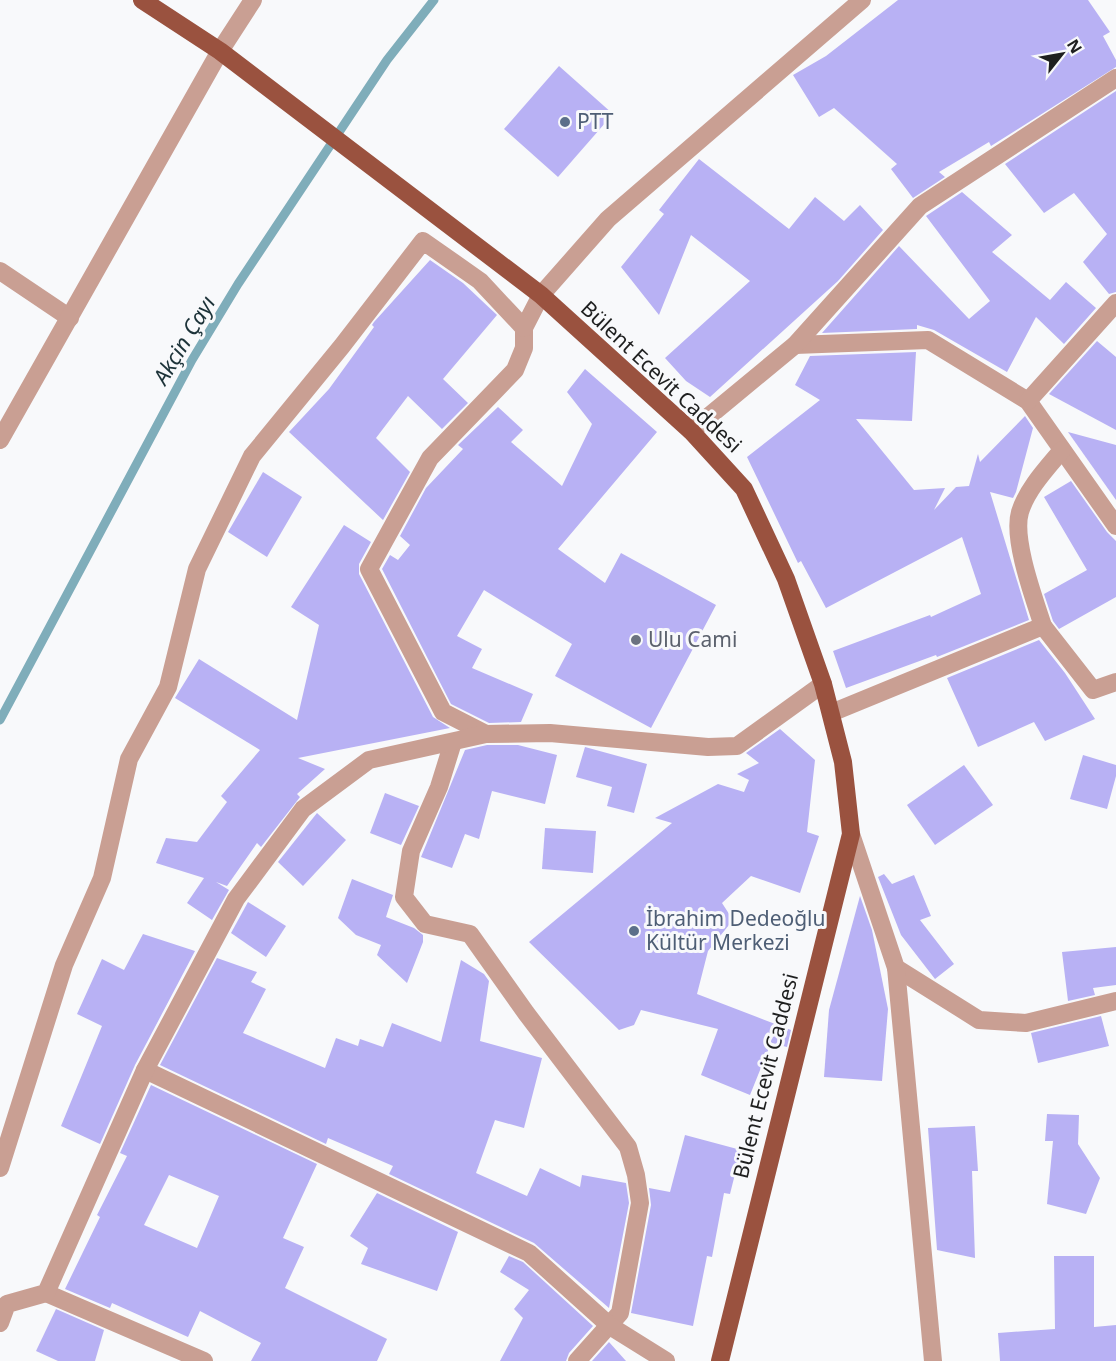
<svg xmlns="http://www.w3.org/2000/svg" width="1116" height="1361" font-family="'Noto Sans',sans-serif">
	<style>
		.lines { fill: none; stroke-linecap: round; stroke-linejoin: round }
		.stream { stroke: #7fadba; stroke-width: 9 }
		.building { fill: #b8b1f4; fill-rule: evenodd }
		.minor { stroke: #c99f93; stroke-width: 18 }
		.major { stroke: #9a523f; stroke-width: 18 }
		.service-dot { fill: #5c6f8a; stroke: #f8f9fb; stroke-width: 2 }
		.worship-dot { fill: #6b7280; stroke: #f8f9fb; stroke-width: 2 }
		.labels { text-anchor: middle; stroke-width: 6; stroke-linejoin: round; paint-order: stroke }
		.service-label { font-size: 21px; fill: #4e5e75; stroke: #f8f9fb; text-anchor: start }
		.street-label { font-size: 21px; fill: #1e1f1f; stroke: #f8f9fb }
		.worship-label { font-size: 21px; fill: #5b616d; stroke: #f8f9fb; text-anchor: start }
		.water-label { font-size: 22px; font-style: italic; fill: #1d3339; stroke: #f8f9fb }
	</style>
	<rect width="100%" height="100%" fill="#f8f9fb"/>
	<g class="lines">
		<!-- stream -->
		<polyline class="stream" points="0,720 192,360 238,284 387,60 434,0"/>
	</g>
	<!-- building -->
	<g class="building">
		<polygon points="898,0 1088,0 1110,32 1103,36 1116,60 1116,67 991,146 989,142 939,172 945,177 913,198 891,169 897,164 834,108 819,117 793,75 826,56"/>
		<polygon points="559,66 613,114 558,177 504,129"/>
		<polygon points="1116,91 1116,292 1109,294 1083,262 1107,234 1074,193 1044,213 1005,164"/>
		<polygon points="699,159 789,229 815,197 844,221 860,205 883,230 838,281 710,397 686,381 665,358 750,281 691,235 659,315 621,267 664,214 659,210"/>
		<polygon points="962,192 1012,235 992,252 1050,300 1066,282 1096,308 1064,344 1036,317 1007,372 934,330 917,325 917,329 822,333 899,246 969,319 990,301 926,216"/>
		<polygon points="430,260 463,283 497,315 443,379 468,403 442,429 408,396 376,438 410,472 383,520 289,432 329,389 374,327 372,325 374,322"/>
		<polygon points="1097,341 1116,357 1116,430 1049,394"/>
		<polygon points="916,352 912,421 856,419 914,490 945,488 934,510 956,487 969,486 978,454 980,462 1025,416 1033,428 1016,492 1013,498 990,492 1029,620 937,657 936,655 846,688 833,651 930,615 931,617 981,594 962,537 826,608 801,561 798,563 747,457 820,400 795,385 810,356"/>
		<polygon points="585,369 657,432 558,549 605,583 621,553 716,605 651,728 555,676 572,644 484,590 457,636 482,649 472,668 533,694 521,722 489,723 451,704 382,569 390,555 398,560 410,545 400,536 426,488 463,449 458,445 498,407 523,430 511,442 562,486 592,424 567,392"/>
		<polygon points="1068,432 1116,445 1116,500"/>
		<polygon points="263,472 302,497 267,557 228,532"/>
		<polygon points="1071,481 1107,532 1116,541 1116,597 1059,629 1053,621 1044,594 1087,570 1044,497"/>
		<polygon points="344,525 371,542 359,564 359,574 433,717 450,728 298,758 325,769 297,794 300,797 261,847 257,843 227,886 216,882 229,890 212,920 187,903 204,878 156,863 166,838 197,842 227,802 221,796 260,750 175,698 199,659 297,720 319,625 291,607"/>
		<polygon points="1039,640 1065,673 1095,719 1045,741 1034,722 978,747 947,678"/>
		<polygon points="780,729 815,760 807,832 819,836 800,893 751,876 722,903 733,920 708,951 697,994 791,1030 787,1047 771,1043 750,1095 701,1075 718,1029 641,1010 634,1025 619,1030 529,942 672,823 655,818 718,784 744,792 749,780 737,774 759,763 746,753"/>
		<polygon points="487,745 518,745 557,755 545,804 492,791 479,839 465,834 452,868 421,857 465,750"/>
		<polygon points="585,747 647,764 634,813 607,806 612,787 576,777"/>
		<polygon points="1083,755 1116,765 1116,776 1107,809 1070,799"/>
		<polygon points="964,765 993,805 935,845 907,805"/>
		<polygon points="385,793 419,806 401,845 370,833"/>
		<polygon points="317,813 346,840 303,886 278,862"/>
		<polygon points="545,828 596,831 593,873 542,869"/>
		<polygon points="884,874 892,884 914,875 931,916 920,920 954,964 935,979 901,935 878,877"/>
		<polygon points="352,879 393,895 386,917 414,928 423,935 423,942 407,983 377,955 381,945 356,935 338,918"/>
		<polygon points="860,896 872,930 888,1009 882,1081 824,1077 829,1010"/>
		<polygon points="248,902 286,926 266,957 231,933"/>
		<polygon points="143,934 195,951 135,1065 100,1144 61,1126 102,1026 77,1014 102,959 124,970"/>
		<polygon points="1116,947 1116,985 1093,988 1095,995 1068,1001 1062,952"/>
		<polygon points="217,958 257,972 251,982 266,989 243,1033 325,1068 336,1038 358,1046 360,1039 383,1047 392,1023 441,1042 461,960 484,974 489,981 480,1041 542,1058 524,1128 495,1120 476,1173 527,1196 540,1168 580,1187 582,1175 626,1183 629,1203 609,1308 534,1243 389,1174 393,1166 328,1138 326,1144 160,1065"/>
		<polygon points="1101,1016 1109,1046 1038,1063 1031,1033"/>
		<path d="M151,1085L317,1164L283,1238L304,1247L285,1288L387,1339L377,1361H251L261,1343L200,1311L188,1337L112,1303L110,1308L65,1289L100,1217L97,1215L127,1156L120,1153ZM169,1175L219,1196L197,1248L144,1225Z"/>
		<polygon points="1047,1114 1079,1115 1078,1144 1100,1178 1086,1214 1047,1204 1053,1141 1045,1141"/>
		<polygon points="975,1126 978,1171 972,1171 975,1258 937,1250 928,1128"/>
		<polygon points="685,1135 741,1150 730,1194 724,1193 712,1257 707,1256 693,1326 631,1313 651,1205 649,1188 670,1192"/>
		<polygon points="377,1193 458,1232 437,1291 361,1264 368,1248 350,1236"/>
		<polygon points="509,1256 523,1262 593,1326 569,1353 566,1361 500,1361 523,1318 514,1309 529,1290 500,1272"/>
		<polygon points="1054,1256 1094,1256 1094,1327 1116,1325 1116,1361 1000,1361 998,1333 1055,1329"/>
		<polygon points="56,1309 104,1330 95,1361 58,1361 36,1351"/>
		<polygon points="609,1342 626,1361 592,1361"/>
	</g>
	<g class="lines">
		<!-- minor -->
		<g class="minor">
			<polyline points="0,271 70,318"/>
			<polyline points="795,345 928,340 1028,401 1116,526"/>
			<polyline points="1028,401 1116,303"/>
			<polyline points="691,431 795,345 920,206 1116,78"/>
			<polyline points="0,440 220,51 253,0"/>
			<path d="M1043,626C1034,598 1012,539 1020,512C1027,489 1047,468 1062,450"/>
			<polyline points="831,713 1043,626 1093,690 1116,682"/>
			<polyline points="486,734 443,712 369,569 430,458 515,370 524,348 524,328 541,295 608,219 862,0"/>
			<polyline points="453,742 439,787 411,851 404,897 425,924 470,934 526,1013 628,1147 636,1175 640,1203 620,1313 577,1361"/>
			<polyline points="851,834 896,968 979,1020 1026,1023 1116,1001"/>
			<polyline points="896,968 933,1361"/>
			<polyline points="145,1070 529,1253 610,1326 666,1361"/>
			<polyline points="0,1168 64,965 102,878 129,759 168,687 197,569 252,456 342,346 423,241 480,281 524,328"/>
			<polyline points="46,1293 204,1361"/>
			<polyline points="0,1323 7,1304 46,1293 145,1070 236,899 303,809 369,760 486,734 550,733 708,747 737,746 823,684"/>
		</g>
		<!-- major -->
		<polyline class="major" points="142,0 220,51 541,295 691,431 744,489 786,579 823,684 843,762 851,834 720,1361"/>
	</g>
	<!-- markers -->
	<g class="service-dot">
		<circle cx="565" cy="122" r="6"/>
		<circle cx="634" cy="931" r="6"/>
	</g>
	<circle class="worship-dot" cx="636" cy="640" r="6"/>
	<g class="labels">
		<!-- service labels -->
		<g class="service-label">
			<text x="577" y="129">PTT</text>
			<text x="646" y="926">İbrahim Dedeoğlu<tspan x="646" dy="24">Kültür Merkezi</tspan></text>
		</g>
		<!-- street labels -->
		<g class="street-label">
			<text transform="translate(661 377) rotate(43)" y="7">Bülent Ecevit Caddesi</text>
			<text transform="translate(766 1076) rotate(-76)" y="7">Bülent Ecevit Caddesi</text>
		</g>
		<!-- worship labels -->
		<g class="worship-label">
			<text x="648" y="647">Ulu Cami</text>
		</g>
		<!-- water labels -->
		<g class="water-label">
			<text transform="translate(184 340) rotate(-59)" y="8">Akçin Çayı</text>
		</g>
	</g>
	<!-- north arrow -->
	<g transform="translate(1062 54) rotate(59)" stroke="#f8f9fb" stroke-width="4.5" paint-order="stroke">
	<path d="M0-4.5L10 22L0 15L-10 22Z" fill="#1e1f1f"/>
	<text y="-9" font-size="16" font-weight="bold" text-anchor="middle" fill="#1e1f1f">N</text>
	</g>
</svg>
